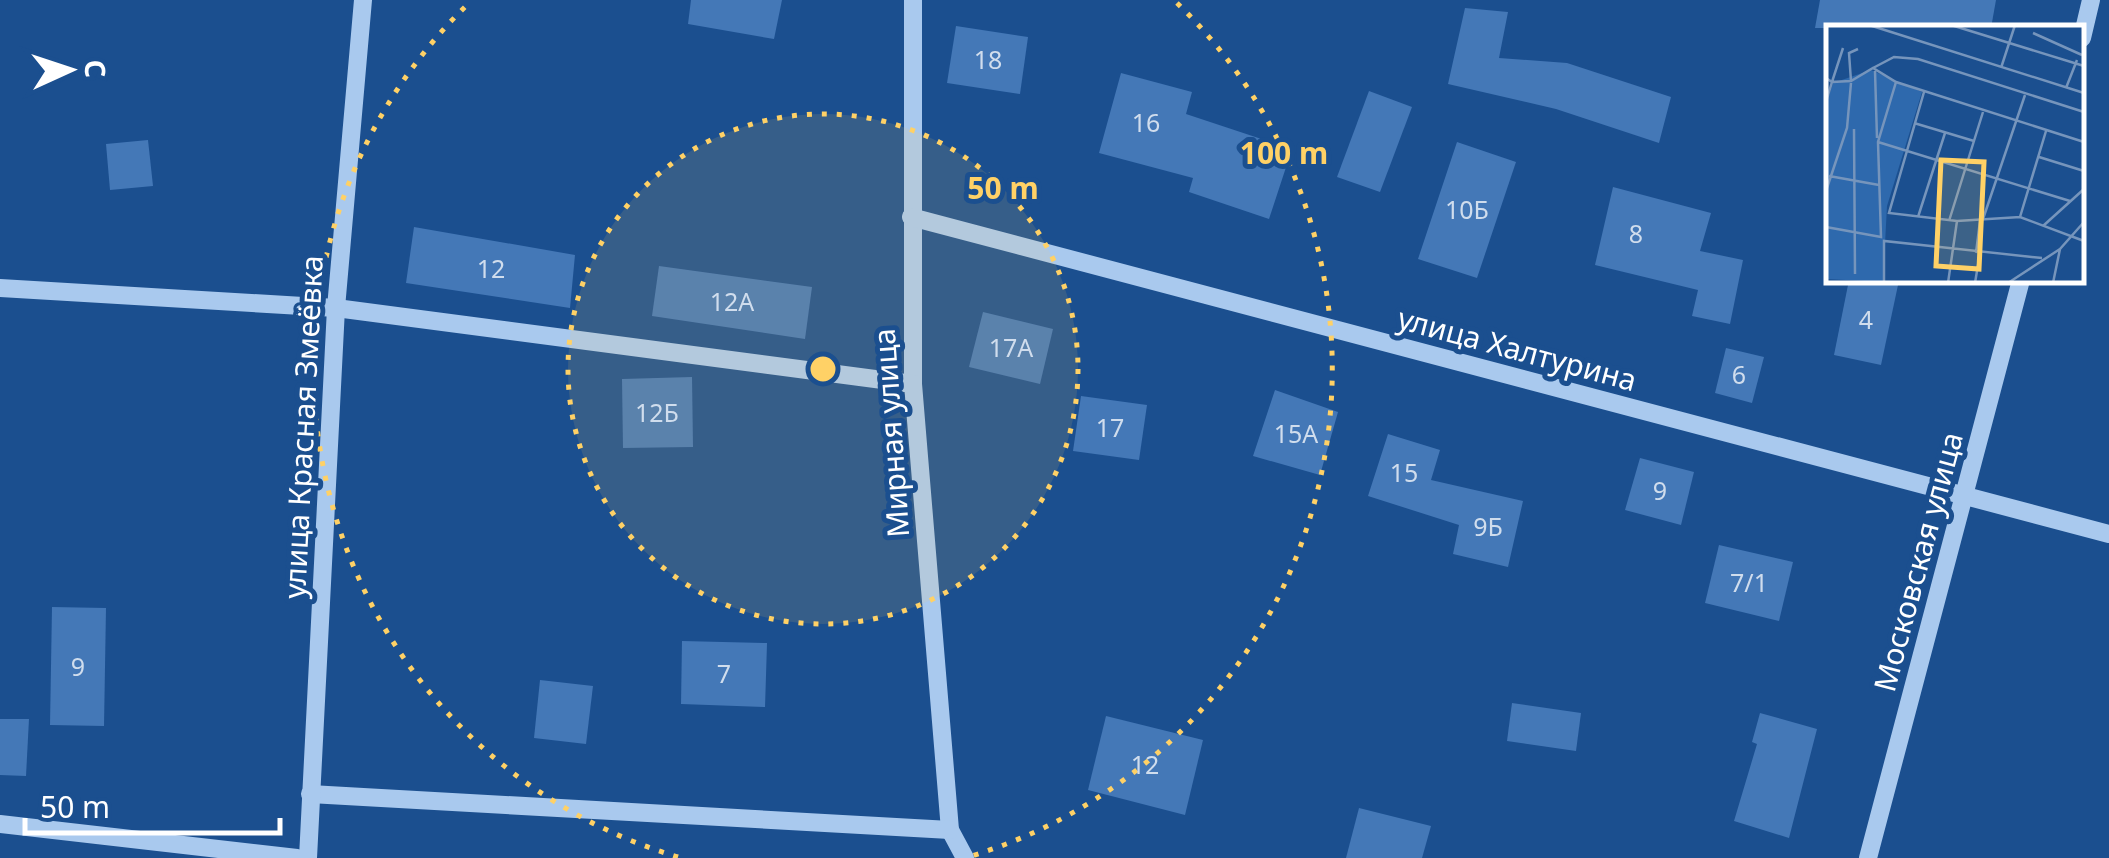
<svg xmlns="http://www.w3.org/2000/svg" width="2109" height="858" font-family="'Noto Sans',sans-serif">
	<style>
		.building { fill: #4478b7 }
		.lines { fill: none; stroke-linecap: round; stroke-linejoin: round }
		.minor { stroke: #a9c9ee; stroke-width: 18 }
		.ring { fill: none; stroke: #ffd166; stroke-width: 5; stroke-dasharray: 5 10 }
		.labels { text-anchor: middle; stroke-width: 10; stroke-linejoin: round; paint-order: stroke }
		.number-label { font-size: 25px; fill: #d0dded }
		.street-label { font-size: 30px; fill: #fff; stroke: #1b4f8f }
		.inset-road { fill: none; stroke: #7695bc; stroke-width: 2.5 }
		.view { fill: #ffd166; fill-opacity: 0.15; stroke: #ffd166; stroke-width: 5 }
		.inset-edge { fill: none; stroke: #fff; stroke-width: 5 }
		.centre { fill: #ffd166; stroke: #1b4f8f; stroke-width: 5 }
		.ring-label { font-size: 30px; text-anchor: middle; font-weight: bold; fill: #ffd166; stroke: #1b4f8f; stroke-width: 10; stroke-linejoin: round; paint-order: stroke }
	</style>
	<rect width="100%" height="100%" fill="#1b4f8f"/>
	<!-- building -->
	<g class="building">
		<polygon points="691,0 782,0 774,39 688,24"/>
		<polygon points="1820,0 1996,0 1991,28 1815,28"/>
		<polygon points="1465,8 1508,12 1499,58 1567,63 1671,97 1659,143 1556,109 1448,84"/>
		<polygon points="956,26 1028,37 1020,94 947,83"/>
		<polygon points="1121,73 1192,92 1186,114 1292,149 1269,219 1189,192 1193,178 1099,153"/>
		<polygon points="1369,91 1412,107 1380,192 1337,177"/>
		<polygon points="148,140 153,186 110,190 106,144"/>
		<polygon points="1457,142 1516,162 1477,278 1418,259"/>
		<polygon points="1613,187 1711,213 1700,251 1743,260 1730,324 1692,316 1698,290 1595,265"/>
		<polygon points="414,227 575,255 570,308 406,283"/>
		<polygon points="659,266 812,287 805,339 652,316"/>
		<polygon points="1849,280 1898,285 1881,365 1834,355"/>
		<polygon points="983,312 1053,329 1040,384 969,367"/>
		<polygon points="1726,348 1764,357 1752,403 1715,393"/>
		<polygon points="692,377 693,447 623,448 622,379"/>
		<polygon points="1275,390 1338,412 1320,475 1253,456"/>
		<polygon points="1081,396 1147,405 1139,460 1073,451"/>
		<polygon points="1388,434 1440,450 1431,480 1523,501 1508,567 1453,554 1459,525 1368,496"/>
		<polygon points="1640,458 1694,472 1681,525 1625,510"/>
		<polygon points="1719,545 1793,562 1779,621 1705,603"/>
		<polygon points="52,607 106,608 104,726 50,725"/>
		<polygon points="682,641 767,643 765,707 681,704"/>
		<polygon points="540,680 593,686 586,744 534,738"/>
		<polygon points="1512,703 1581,713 1576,751 1507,741"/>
		<polygon points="1760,713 1817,729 1789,838 1734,821 1757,744 1752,742"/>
		<polygon points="1106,716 1203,740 1185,815 1088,790"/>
		<polygon points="0,719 29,719 26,776 0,775"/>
		<polygon points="1359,808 1431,826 1422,858 1346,858"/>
	</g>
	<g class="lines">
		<!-- minor -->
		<g class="minor">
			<polyline points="913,0 913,384 950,830 965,858"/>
			<polyline points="2082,38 2091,0"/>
			<polyline points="911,217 2109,534"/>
			<polyline points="0,288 336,308 913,384"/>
			<polyline points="310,794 950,830"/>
			<polyline points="0,824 297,858"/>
			<polyline points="308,858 336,308 363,0"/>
			<polyline points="1868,858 2021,280"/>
		</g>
	</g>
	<!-- distance rings -->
	<circle cx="823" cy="369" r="255" fill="#ffd166" fill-opacity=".12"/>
	<g class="ring">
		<circle cx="823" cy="369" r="255"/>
		<path d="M678 857A509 509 0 0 1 469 3M1177 3A509 509 0 0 1 968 857"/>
	</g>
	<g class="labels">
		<!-- number labels -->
		<g class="number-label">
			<text x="988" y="69">18</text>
			<text x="1146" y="132">16</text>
			<text x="1467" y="219">10Б</text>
			<text x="1636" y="243">8</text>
			<text x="491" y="278">12</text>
			<text x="732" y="311">12А</text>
			<text x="1866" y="329">4</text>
			<text x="1011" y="357">17А</text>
			<text x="1739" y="384">6</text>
			<text x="657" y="422">12Б</text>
			<text x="1110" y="437">17</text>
			<text x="1296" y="443">15А</text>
			<text x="1404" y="482">15</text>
			<text x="1660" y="500">9</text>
			<text x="1488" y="536">9Б</text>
			<text x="1749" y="592">7/1</text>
			<text x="78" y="676">9</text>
			<text x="724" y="683">7</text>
			<text x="1145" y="774">12</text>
		</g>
		<!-- street labels -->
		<g class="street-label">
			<text transform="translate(1517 350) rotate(15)" y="10">улица Халтурина</text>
			<text transform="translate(304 427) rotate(-87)" y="10">улица Красная Змеёвка</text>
			<text transform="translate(892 433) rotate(-94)" y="10">Мирная улица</text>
			<text transform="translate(1919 562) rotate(-75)" y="10">Московская улица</text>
		</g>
	</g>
	<!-- overview -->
	<g transform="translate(1826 25)">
		<rect width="258" height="258" fill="#1b4f8f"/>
		<path d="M45,45L96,67L61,181L57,257L0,254V80L7,58Z" fill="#2e69ad"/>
		<path class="inset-road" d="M43,0L258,68M125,0L258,41M207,8L256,30M47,43L68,32L92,34L258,87M175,43L189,0M49,46L51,113M0,53L6,57L17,23M25,56L23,28L32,24M240,63L251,35M98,67L63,188L131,196L194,192L258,216M0,77L6,57L25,56L47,43L70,57L258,117M88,98L148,116M28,104L29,249M52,117L244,176M213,132L258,146M3,151L53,160M0,166L21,103L25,58M92,192L119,108M194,192L220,106M157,194L199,70M123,196L157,87M217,201L258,164M0,202L55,212L52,117L70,57M150,228L154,196M58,258V216L216,233M122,258L131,196M149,258L154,228M182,258L234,224M227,258L234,224L258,197"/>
		<path class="view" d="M115,135L158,137L153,244L110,241Z"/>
		<rect width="258" height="258" class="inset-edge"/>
	</g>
	<circle cx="823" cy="369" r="15" class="centre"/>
	<g class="ring-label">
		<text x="1284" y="164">100 m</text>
		<text x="1003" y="199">50 m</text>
	</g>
	<!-- north arrow -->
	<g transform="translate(70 70) rotate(87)" stroke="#1b4f8f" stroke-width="8" paint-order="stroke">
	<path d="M0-8L18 38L0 25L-18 38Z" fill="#ffffff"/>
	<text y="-15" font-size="28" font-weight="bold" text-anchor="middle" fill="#ffffff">С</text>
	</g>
	<!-- scale -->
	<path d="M25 818v15h255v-15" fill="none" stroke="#ffffff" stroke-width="5"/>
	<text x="40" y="818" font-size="30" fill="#ffffff" stroke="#1b4f8f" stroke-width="8" paint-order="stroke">50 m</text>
</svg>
